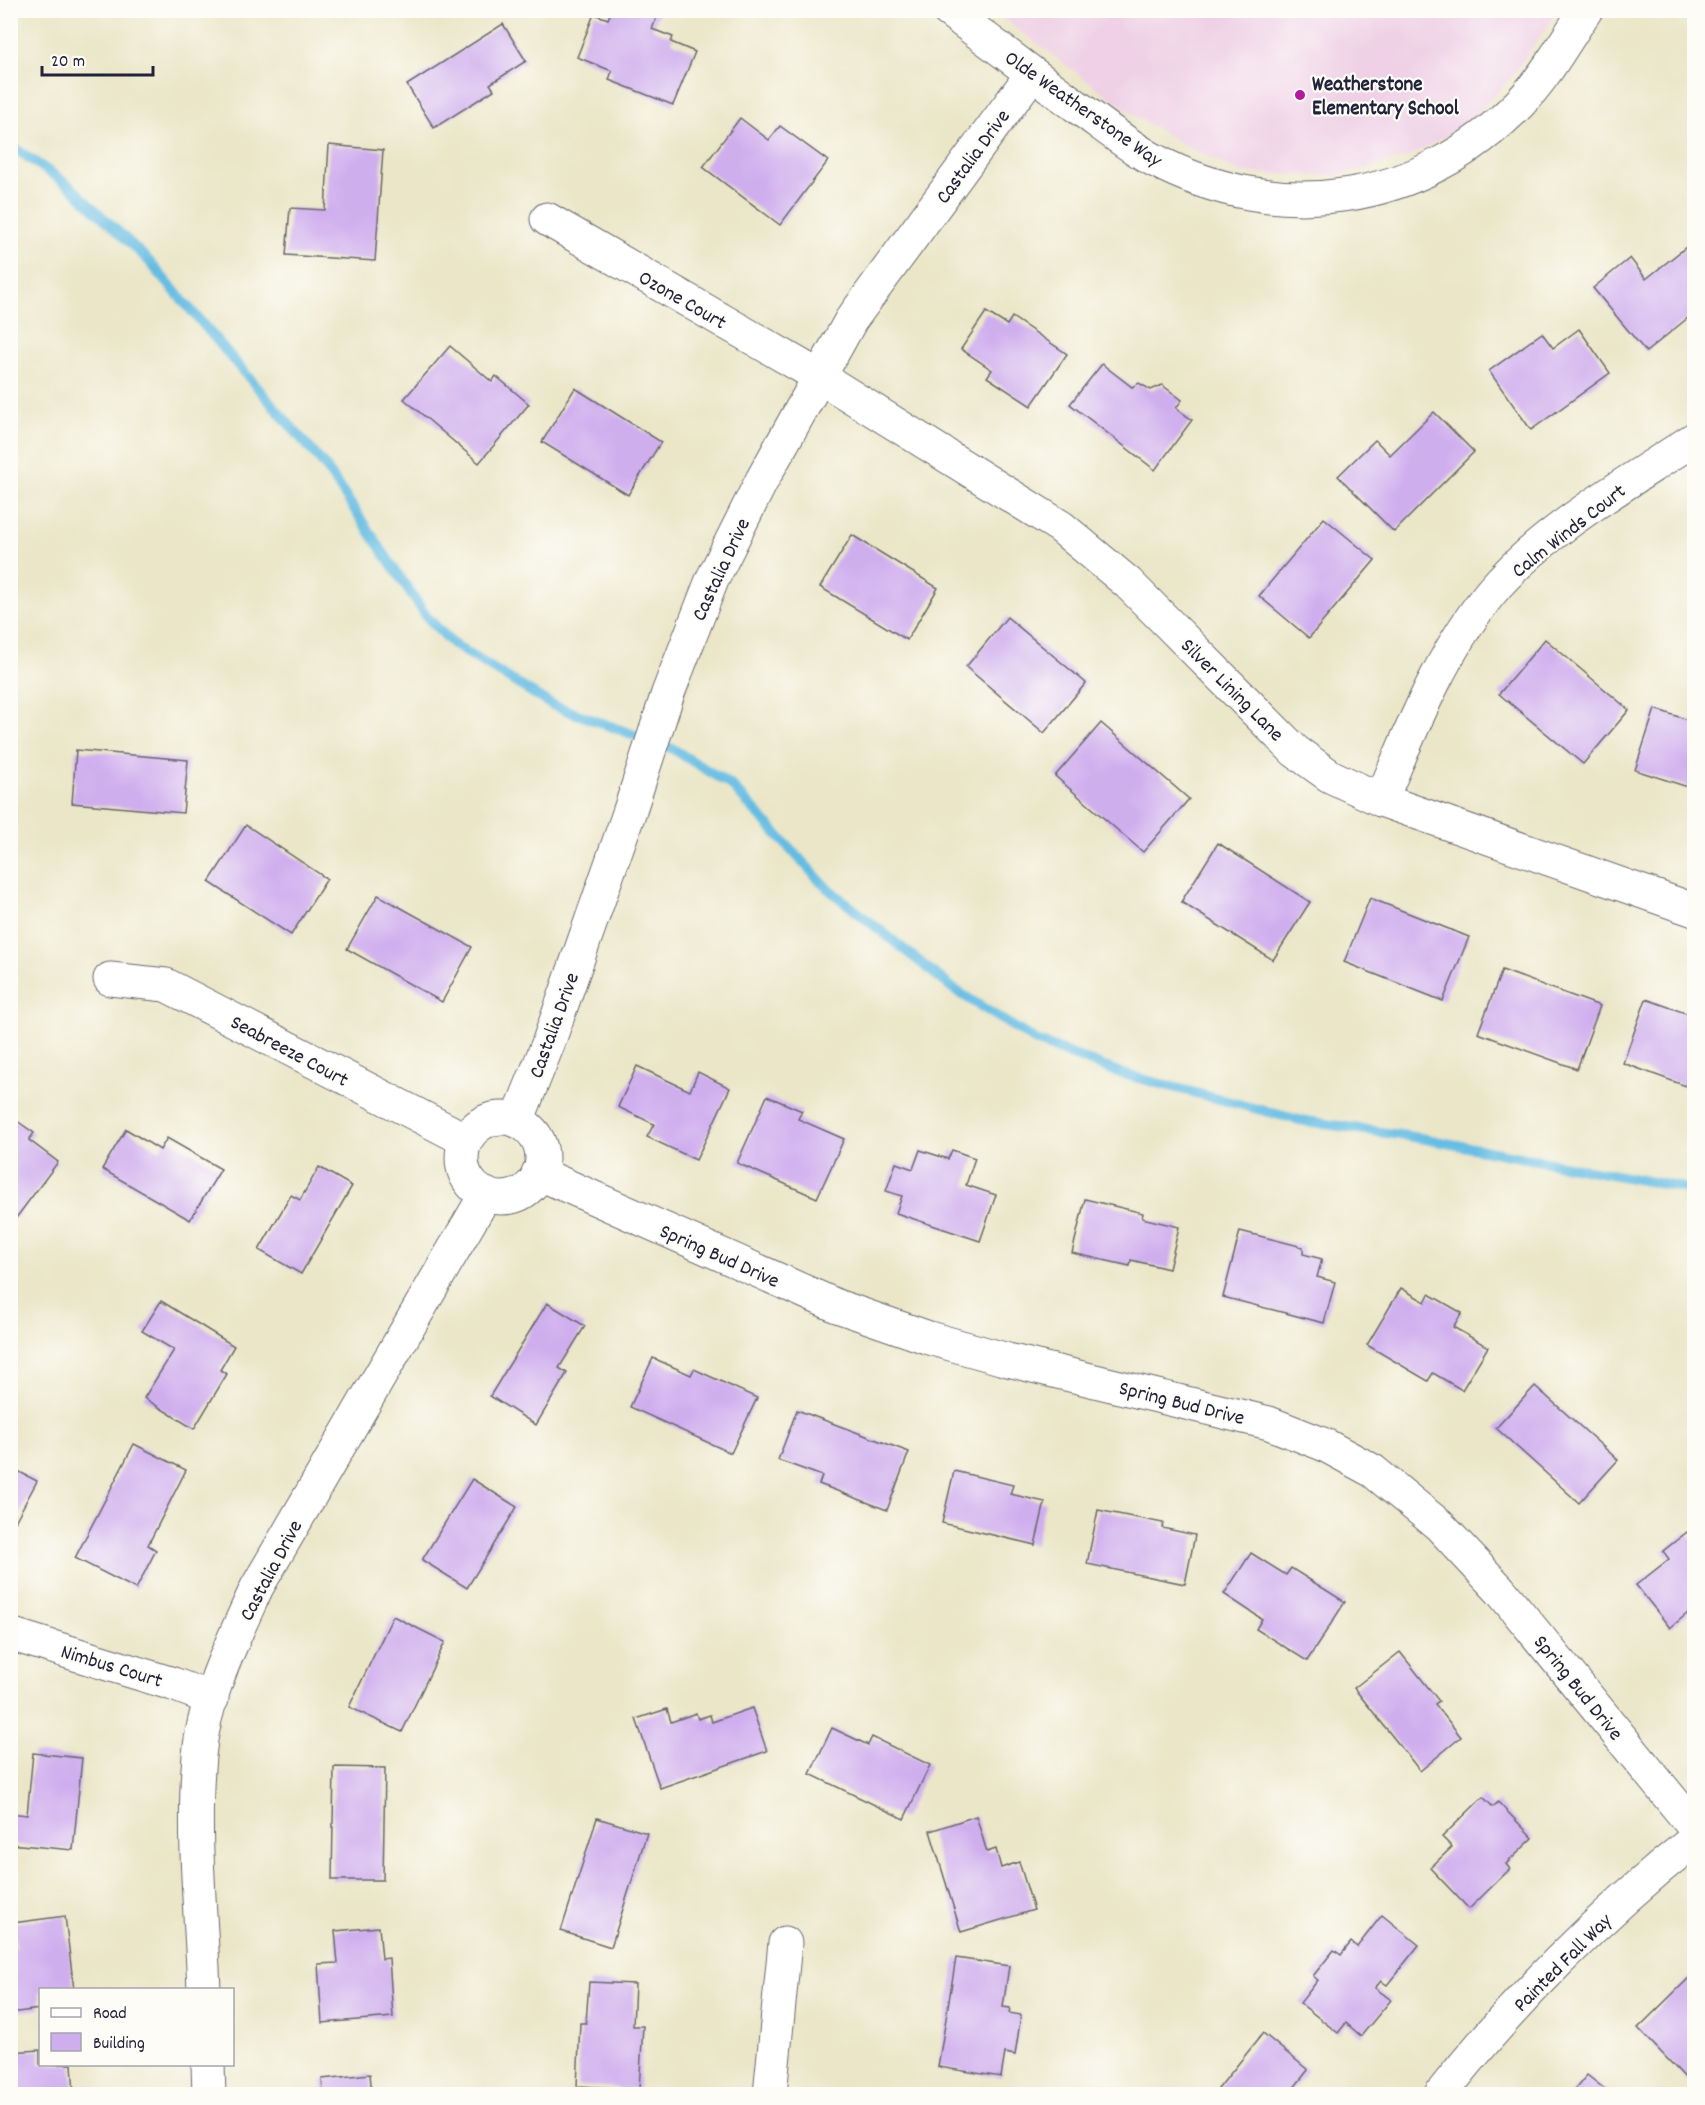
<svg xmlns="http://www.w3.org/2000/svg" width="1705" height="2105" font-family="Dekko,sans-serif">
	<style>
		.built { fill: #efd0e6 }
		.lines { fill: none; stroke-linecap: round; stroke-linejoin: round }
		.stream { stroke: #65bce2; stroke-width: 10 }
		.building { fill: #cfaeee }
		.minor-casing { stroke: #68676c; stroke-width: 35 }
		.minor { stroke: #fff; stroke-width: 33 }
		.poi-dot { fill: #b5179e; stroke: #fdfcf7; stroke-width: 2 }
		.labels { text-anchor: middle; stroke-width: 4.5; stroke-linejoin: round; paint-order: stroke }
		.poi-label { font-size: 21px; font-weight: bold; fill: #22223b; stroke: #fdfcf7; text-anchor: start }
		.street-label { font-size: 21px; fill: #22223b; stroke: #fdfcf7 }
	</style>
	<rect width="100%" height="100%" fill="#fdfcf7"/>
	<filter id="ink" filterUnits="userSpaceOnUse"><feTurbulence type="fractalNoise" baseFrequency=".0167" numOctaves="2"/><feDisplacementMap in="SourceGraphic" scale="12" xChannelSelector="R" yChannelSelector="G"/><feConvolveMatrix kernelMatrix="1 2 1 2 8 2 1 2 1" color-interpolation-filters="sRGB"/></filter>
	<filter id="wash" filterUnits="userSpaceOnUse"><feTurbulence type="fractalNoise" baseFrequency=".008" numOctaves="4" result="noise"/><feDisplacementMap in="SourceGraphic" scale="24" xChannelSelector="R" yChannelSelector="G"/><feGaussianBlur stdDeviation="1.35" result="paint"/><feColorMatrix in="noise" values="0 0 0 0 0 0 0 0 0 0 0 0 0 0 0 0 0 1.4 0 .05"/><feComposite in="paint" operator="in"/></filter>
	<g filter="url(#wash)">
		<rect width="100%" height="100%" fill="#ebe6c8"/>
		<!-- built -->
		<polygon class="built" points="993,11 1558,11 1512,76 1470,122 1411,156 1338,176 1242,173 1184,145 1131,113"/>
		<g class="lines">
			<!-- stream -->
			<polyline class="stream" points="10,145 70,186 147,259 325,466 427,617 453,644 552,705 673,749 731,785 826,887 955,990 1036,1041 1123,1074 1299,1120 1420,1138 1694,1190"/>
		</g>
		<g id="blocks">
			<!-- building -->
			<g class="building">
				<polygon points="612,10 660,10 652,29 673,37 671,42 695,52 673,105 609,80 612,71 577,57 594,14 608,19"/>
				<polygon points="503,24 526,61 490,84 494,90 434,128 407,85"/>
				<polygon points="740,118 769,140 780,126 828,161 780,225 703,167"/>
				<polygon points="329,145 383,150 375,261 286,255 290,208 325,210"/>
				<polygon points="1691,243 1694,247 1694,313 1646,352 1593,288 1630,258 1646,279"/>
				<polygon points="986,312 1007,325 1012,317 1067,354 1031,406 987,377 992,370 961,349"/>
				<polygon points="1579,329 1610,373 1531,430 1489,371 1542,333 1553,348"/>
				<polygon points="450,346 492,382 496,376 529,404 479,463 404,399"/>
				<polygon points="1102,364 1132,387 1139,383 1151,390 1162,385 1182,400 1176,408 1192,420 1155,470 1070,404"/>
				<polygon points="575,388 661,442 628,495 542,442"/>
				<polygon points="1434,412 1474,452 1394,532 1338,476 1375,440 1390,455"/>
				<polygon points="1324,518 1375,560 1309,638 1259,596"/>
				<polygon points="852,535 938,588 907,640 820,587"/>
				<polygon points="1007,617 1086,683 1044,733 966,667"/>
				<polygon points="1545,639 1629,710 1583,764 1499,694"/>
				<polygon points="1655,709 1694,722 1694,789 1635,770"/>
				<polygon points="1101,723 1189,799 1143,852 1055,776"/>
				<polygon points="76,750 188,760 183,813 72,803"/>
				<polygon points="246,825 327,879 291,935 209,882"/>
				<polygon points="1218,843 1310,902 1273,960 1181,902"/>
				<polygon points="378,895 472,947 442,1002 347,949"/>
				<polygon points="1370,898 1469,937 1443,1001 1344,962"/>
				<polygon points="1502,970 1600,1006 1577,1069 1478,1033"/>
				<polygon points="1646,999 1694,1016 1694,1089 1623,1063"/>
				<polygon points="637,1066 690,1091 698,1072 730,1088 696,1160 647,1137 654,1124 618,1107"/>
				<polygon points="767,1096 802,1111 798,1119 844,1139 817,1198 737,1163"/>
				<polygon points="10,1116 34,1133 29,1140 58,1162 16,1218 10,1215"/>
				<polygon points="126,1129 160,1150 167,1138 221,1169 190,1220 102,1169"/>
				<polygon points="920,1150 948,1159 952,1150 975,1158 966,1185 996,1195 980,1241 896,1213 902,1196 886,1191 896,1163 913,1169"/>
				<polygon points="319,1167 352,1186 301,1274 259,1250 291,1195 300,1200"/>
				<polygon points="1085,1199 1143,1213 1142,1218 1179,1227 1169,1269 1131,1260 1130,1266 1072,1253"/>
				<polygon points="1240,1231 1303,1247 1303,1254 1322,1259 1317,1277 1335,1282 1324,1323 1223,1297"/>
				<polygon points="1401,1288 1425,1302 1429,1294 1462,1313 1453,1327 1488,1347 1462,1390 1433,1373 1428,1381 1367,1345"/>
				<polygon points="161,1301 234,1346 220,1370 227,1374 194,1429 144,1398 174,1350 142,1331"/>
				<polygon points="547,1303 585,1326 559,1368 567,1373 536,1425 490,1396"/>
				<polygon points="653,1358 691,1375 694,1369 757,1398 731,1453 630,1407"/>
				<polygon points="1535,1386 1618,1460 1579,1503 1496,1428"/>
				<polygon points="797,1410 909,1452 887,1510 819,1484 822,1476 778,1460"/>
				<polygon points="134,1444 186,1470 148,1545 156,1550 136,1589 75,1558"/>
				<polygon points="10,1467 37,1481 10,1531"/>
				<polygon points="954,1471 1013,1485 1010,1494 1045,1502 1035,1545 942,1523"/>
				<polygon points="472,1479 517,1507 467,1588 422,1560"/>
				<polygon points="1098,1510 1163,1523 1162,1528 1195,1535 1185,1584 1087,1564"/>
				<polygon points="1687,1532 1694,1541 1694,1608 1670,1628 1636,1585 1669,1559 1663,1551"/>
				<polygon points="1251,1553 1286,1575 1291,1568 1345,1602 1307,1661 1256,1629 1262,1619 1224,1594"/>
				<polygon points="393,1616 445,1642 402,1732 349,1707"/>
				<polygon points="1400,1652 1439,1701 1435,1704 1461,1737 1420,1771 1354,1688"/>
				<polygon points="752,1708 767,1751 660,1788 636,1719 667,1709 671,1722 696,1713 698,1719 710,1715 712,1722"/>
				<polygon points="832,1728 868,1745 872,1737 930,1765 904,1819 810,1774"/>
				<polygon points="33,1753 82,1758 73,1850 10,1844 10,1813 27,1815"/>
				<polygon points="334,1767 385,1768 383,1880 332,1880"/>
				<polygon points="1483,1797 1493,1807 1498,1802 1533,1838 1506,1864 1510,1869 1469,1909 1430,1868 1452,1847 1442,1837"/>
				<polygon points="976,1816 987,1852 996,1849 1001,1868 1019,1862 1034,1910 961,1932 930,1831"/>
				<polygon points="597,1818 647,1833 611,1947 561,1931"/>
				<polygon points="1382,1915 1419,1945 1387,1985 1381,1981 1375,1988 1391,2000 1361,2036 1346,2023 1338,2033 1300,2003 1318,1980 1313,1976 1334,1950 1341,1955 1351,1942 1357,1947"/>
				<polygon points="65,1916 74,1990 40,1990 40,2009 10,2013 10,1951 16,1950 13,1923"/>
				<polygon points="379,1927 382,1959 389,1958 393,2017 322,2023 318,1964 338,1963 335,1931"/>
				<polygon points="956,1958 1009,1966 1003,2007 1010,2008 1009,2013 1021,2015 1015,2055 1005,2053 1001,2077 938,2067"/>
				<polygon points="1694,1973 1694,2087 1638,2028"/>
				<polygon points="589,1982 635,1984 633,2026 643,2026 639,2089 577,2086 580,2023 586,2023"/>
				<polygon points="1263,2033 1308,2070 1289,2094 1214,2094"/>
				<polygon points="40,2050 40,2064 72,2064 74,2094 10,2094 10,2052"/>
				<polygon points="370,2074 372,2094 323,2094 322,2079"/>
				<polygon points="1587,2075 1611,2094 1571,2094"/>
			</g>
		</g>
	</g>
	<g filter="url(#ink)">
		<use href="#blocks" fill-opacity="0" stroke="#68676c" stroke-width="1.5"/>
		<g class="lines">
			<defs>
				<g id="minor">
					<path d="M948,10C992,43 1035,76 1079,108C1103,125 1128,146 1154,160C1279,226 1421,205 1520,103C1546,76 1565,41 1586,10"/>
					<polyline points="547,219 820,377 1061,527 1128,583 1295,751 1330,776 1381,800 1694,910"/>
					<path d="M1381,800C1412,728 1441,653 1491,592C1543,530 1628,483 1694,439"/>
					<polyline points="110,979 166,985 466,1140"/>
					<circle cx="502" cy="1158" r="40"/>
					<polyline points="517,1121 548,1044 629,813 668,693 712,580 762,480 851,320 1032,74"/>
					<polyline points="538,1173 837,1306 929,1338 1008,1360 1269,1423 1325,1445 1373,1471 1439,1525 1500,1590 1694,1827"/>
					<polyline points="10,1634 173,1684 212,1699"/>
					<path d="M204,1990C201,1912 192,1833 199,1756C204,1697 233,1640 257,1587L486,1194"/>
					<polyline points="208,2064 209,2094"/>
					<polyline points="770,2094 785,1943"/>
					<path d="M1441,2094C1512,2003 1603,1912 1694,1840"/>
				</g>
			</defs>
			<!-- minor casing -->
			<use href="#minor" class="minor-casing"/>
			<!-- minor -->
			<use href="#minor" class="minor"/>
		</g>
	</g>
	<!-- markers -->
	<circle class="poi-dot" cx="1300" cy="95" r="6"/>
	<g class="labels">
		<!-- poi labels -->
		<g class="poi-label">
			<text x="1312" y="90">Weatherstone<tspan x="1312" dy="24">Elementary School</tspan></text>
		</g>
		<!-- street labels -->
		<g class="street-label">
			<text transform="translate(1084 108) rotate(35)" y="7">Olde Weatherstone Way</text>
			<text transform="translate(972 156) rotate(-54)" y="7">Castalia Drive</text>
			<text transform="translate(683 299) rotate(30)" y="7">Ozone Court</text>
			<text transform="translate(1568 530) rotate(-38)" y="7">Calm Winds Court</text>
			<text transform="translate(720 569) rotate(-65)" y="7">Castalia Drive</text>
			<text transform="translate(1233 689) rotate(45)" y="7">Silver Lining Lane</text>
			<text transform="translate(553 1025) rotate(-70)" y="7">Castalia Drive</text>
			<text transform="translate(290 1050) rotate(28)" y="7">Seabreeze Court</text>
			<text transform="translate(720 1255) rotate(24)" y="7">Spring Bud Drive</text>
			<text transform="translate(1182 1402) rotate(14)" y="7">Spring Bud Drive</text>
			<text transform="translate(270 1570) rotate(-62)" y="7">Castalia Drive</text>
			<text transform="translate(112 1665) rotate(17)" y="7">Nimbus Court</text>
			<text transform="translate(1579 1687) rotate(51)" y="7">Spring Bud Drive</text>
			<text transform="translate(1562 1962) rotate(-45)" y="7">Painted Fall Way</text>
		</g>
	</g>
	<!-- margin -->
	<rect width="1705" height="2105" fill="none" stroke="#fdfcf7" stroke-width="36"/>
	<!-- legend -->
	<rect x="39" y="1988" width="195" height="78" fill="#fdfcf7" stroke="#a5a5ac" stroke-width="1.5"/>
	<rect x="51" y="2008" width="30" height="9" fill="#ffffff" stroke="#a5a5ac" stroke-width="1.5"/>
	<text x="93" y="2018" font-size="18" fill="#22223b">Road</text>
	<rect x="51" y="2033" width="30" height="18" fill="#cfaeee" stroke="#a5a5ac" stroke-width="1.5"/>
	<text x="93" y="2048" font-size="18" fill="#22223b">Building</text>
	<!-- scale -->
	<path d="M42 66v9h111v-9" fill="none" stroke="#22223b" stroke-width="3"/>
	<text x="51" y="66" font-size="18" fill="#22223b" stroke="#fdfcf7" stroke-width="4.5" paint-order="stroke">20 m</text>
</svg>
